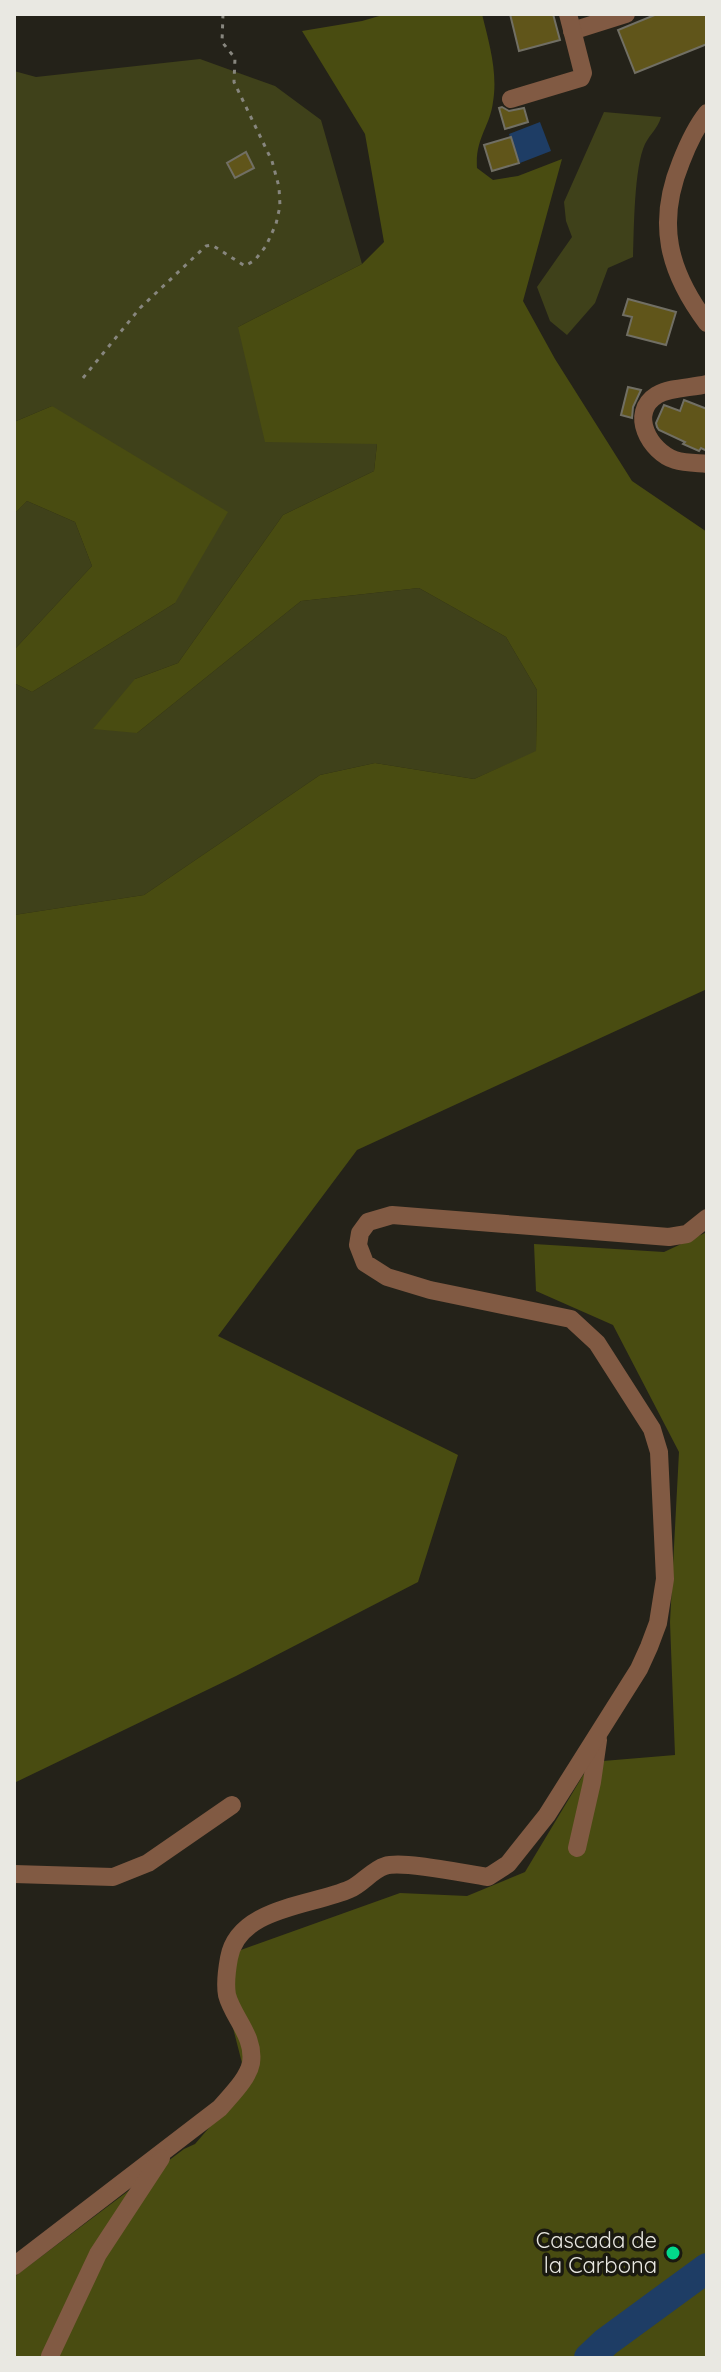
<svg xmlns="http://www.w3.org/2000/svg" width="721" height="2372" font-family="Quicksand,sans-serif">
	<style>
		.green { fill: #3f411a }
		.forest { fill: #494c11 }
		.water { fill: #1e3d65 }
		.lines { fill: none; stroke-linecap: round; stroke-linejoin: round }
		.river { stroke: #1e3d65; stroke-width: 30 }
		.building { fill: #60551a; stroke: #716f64; stroke-width: 2 }
		.path { stroke: #87867e; stroke-width: 3; stroke-dasharray: 4 6; stroke-linecap: butt }
		.minor { stroke: #815a43; stroke-width: 18 }
		.poi-dot { fill: #02d98b; stroke: #1a1910; stroke-width: 3 }
		.labels { text-anchor: middle; stroke-width: 7; stroke-linejoin: round; paint-order: stroke }
		.poi-label { font-size: 22px; fill: #e9e8e2; stroke: #1a1910; text-anchor: end }
	</style>
	<rect width="100%" height="100%" fill="#242219"/>
	<!-- green -->
	<g class="green">
		<polygon points="200,59 275,86 321,120 362,264 238,327 377,444 374,471 283,515 178,663 135,679 137,733 301,601 419,588 506,637 537,690 536,752 474,779 375,763 320,775 144,895 14,915 14,683 32,692 175,603 52,406 14,422 14,71 36,77"/>
		<path d="M604,112L661,117C658,128 650,134 645,144C634,167 634,230 633,257L608,268L595,303L567,335L550,321L537,287L572,237L566,221L564,202Z"/>
		<polygon points="27,501 75,522 92,566 14,650 14,514"/>
	</g>
	<!-- forest -->
	<g class="forest">
		<path d="M386,14H482C489,43 498,72 493,102C490,127 475,138 477,168L493,180L518,176L562,159L523,301L555,359L632,481L707,532V989L357,1150L218,1336L458,1455L418,1582L236,1676L14,1783V915L144,895L320,775L375,763L474,779L536,751L537,690L506,637L419,588L301,601L137,733L93,729L135,679L178,663L283,515L374,471L377,444L265,442L238,327L362,264L384,242L365,134L302,31L362,21Z"/>
		<polygon points="52,406 228,512 175,603 32,692 14,683 14,650 92,566 75,522 27,501 14,514 14,422"/>
		<polygon points="707,1232 707,2358 14,2358 14,2277 184,2149 195,2144 227,2107 242,2063 222,1985 238,1951 400,1893 467,1896 525,1872 591,1762 675,1755 670,1622 679,1452 613,1325 536,1291 534,1244 664,1252"/>
	</g>
	<!-- water -->
	<polygon class="water" points="540,122 551,151 520,163 509,134"/>
	<g class="lines">
		<!-- river -->
		<polyline class="river" points="589,2358 606,2342 707,2268"/>
	</g>
	<!-- building -->
	<g class="building">
		<polygon points="510,14 553,14 560,40 519,51"/>
		<polygon points="657,14 707,14 707,44 635,73 618,30"/>
		<polygon points="502,107 509,111 524,108 528,122 505,129 499,108"/>
		<polygon points="511,137 519,163 492,171 484,145"/>
		<polygon points="246,152 254,168 235,178 227,163"/>
		<polygon points="628,299 676,312 666,345 627,335 632,317 623,315"/>
		<polygon points="628,387 641,390 633,407 632,418 621,415"/>
		<polygon points="684,400 707,409 707,451 701,448 699,451 683,444 685,442 659,430 657,427 656,423 664,405 680,411"/>
	</g>
	<g class="lines">
		<!-- path -->
		<polyline class="path" points="83,378 140,308 206,246 212,245 245,266 255,260 266,246 276,224 280,206 279,187 272,161 234,82 235,58 222,42 223,14"/>
		<!-- minor -->
		<g class="minor">
			<polyline points="572,31 626,14"/>
			<polyline points="511,99 581,78 583,73 568,14"/>
			<path d="M707,113C695,128 688,144 681,162C656,223 668,271 707,323"/>
			<path d="M707,384C692,388 671,387 657,395C628,413 650,452 675,460C685,463 697,463 707,464"/>
			<polyline points="577,1848 592,1782 598,1740"/>
			<polyline points="14,1874 113,1877 148,1863 232,1805"/>
			<path d="M14,2266L220,2108C230,2096 248,2079 251,2063C255,2036 233,2018 227,1995C225,1984 227,1969 229,1958C238,1907 312,1906 350,1889C362,1884 372,1870 385,1866C403,1860 466,1874 488,1877L508,1864L547,1815L639,1669L649,1647L658,1623L665,1579L659,1452L652,1429L597,1343L571,1319L430,1290L387,1277L365,1263L358,1245L360,1233L368,1222L392,1215L669,1237L687,1234L707,1218"/>
			<polyline points="50,2356 98,2254 161,2158"/>
		</g>
	</g>
	<!-- markers -->
	<circle class="poi-dot" cx="673" cy="2253" r="8"/>
	<g class="labels">
		<!-- poi labels -->
		<g class="poi-label">
			<text x="657" y="2248">Cascada de<tspan x="657" dy="25">la Carbona</tspan></text>
		</g>
	</g>
	<!-- border -->
	<rect width="721" height="2372" fill="none" stroke="#e9e8e2" stroke-width="32"/>
</svg>
